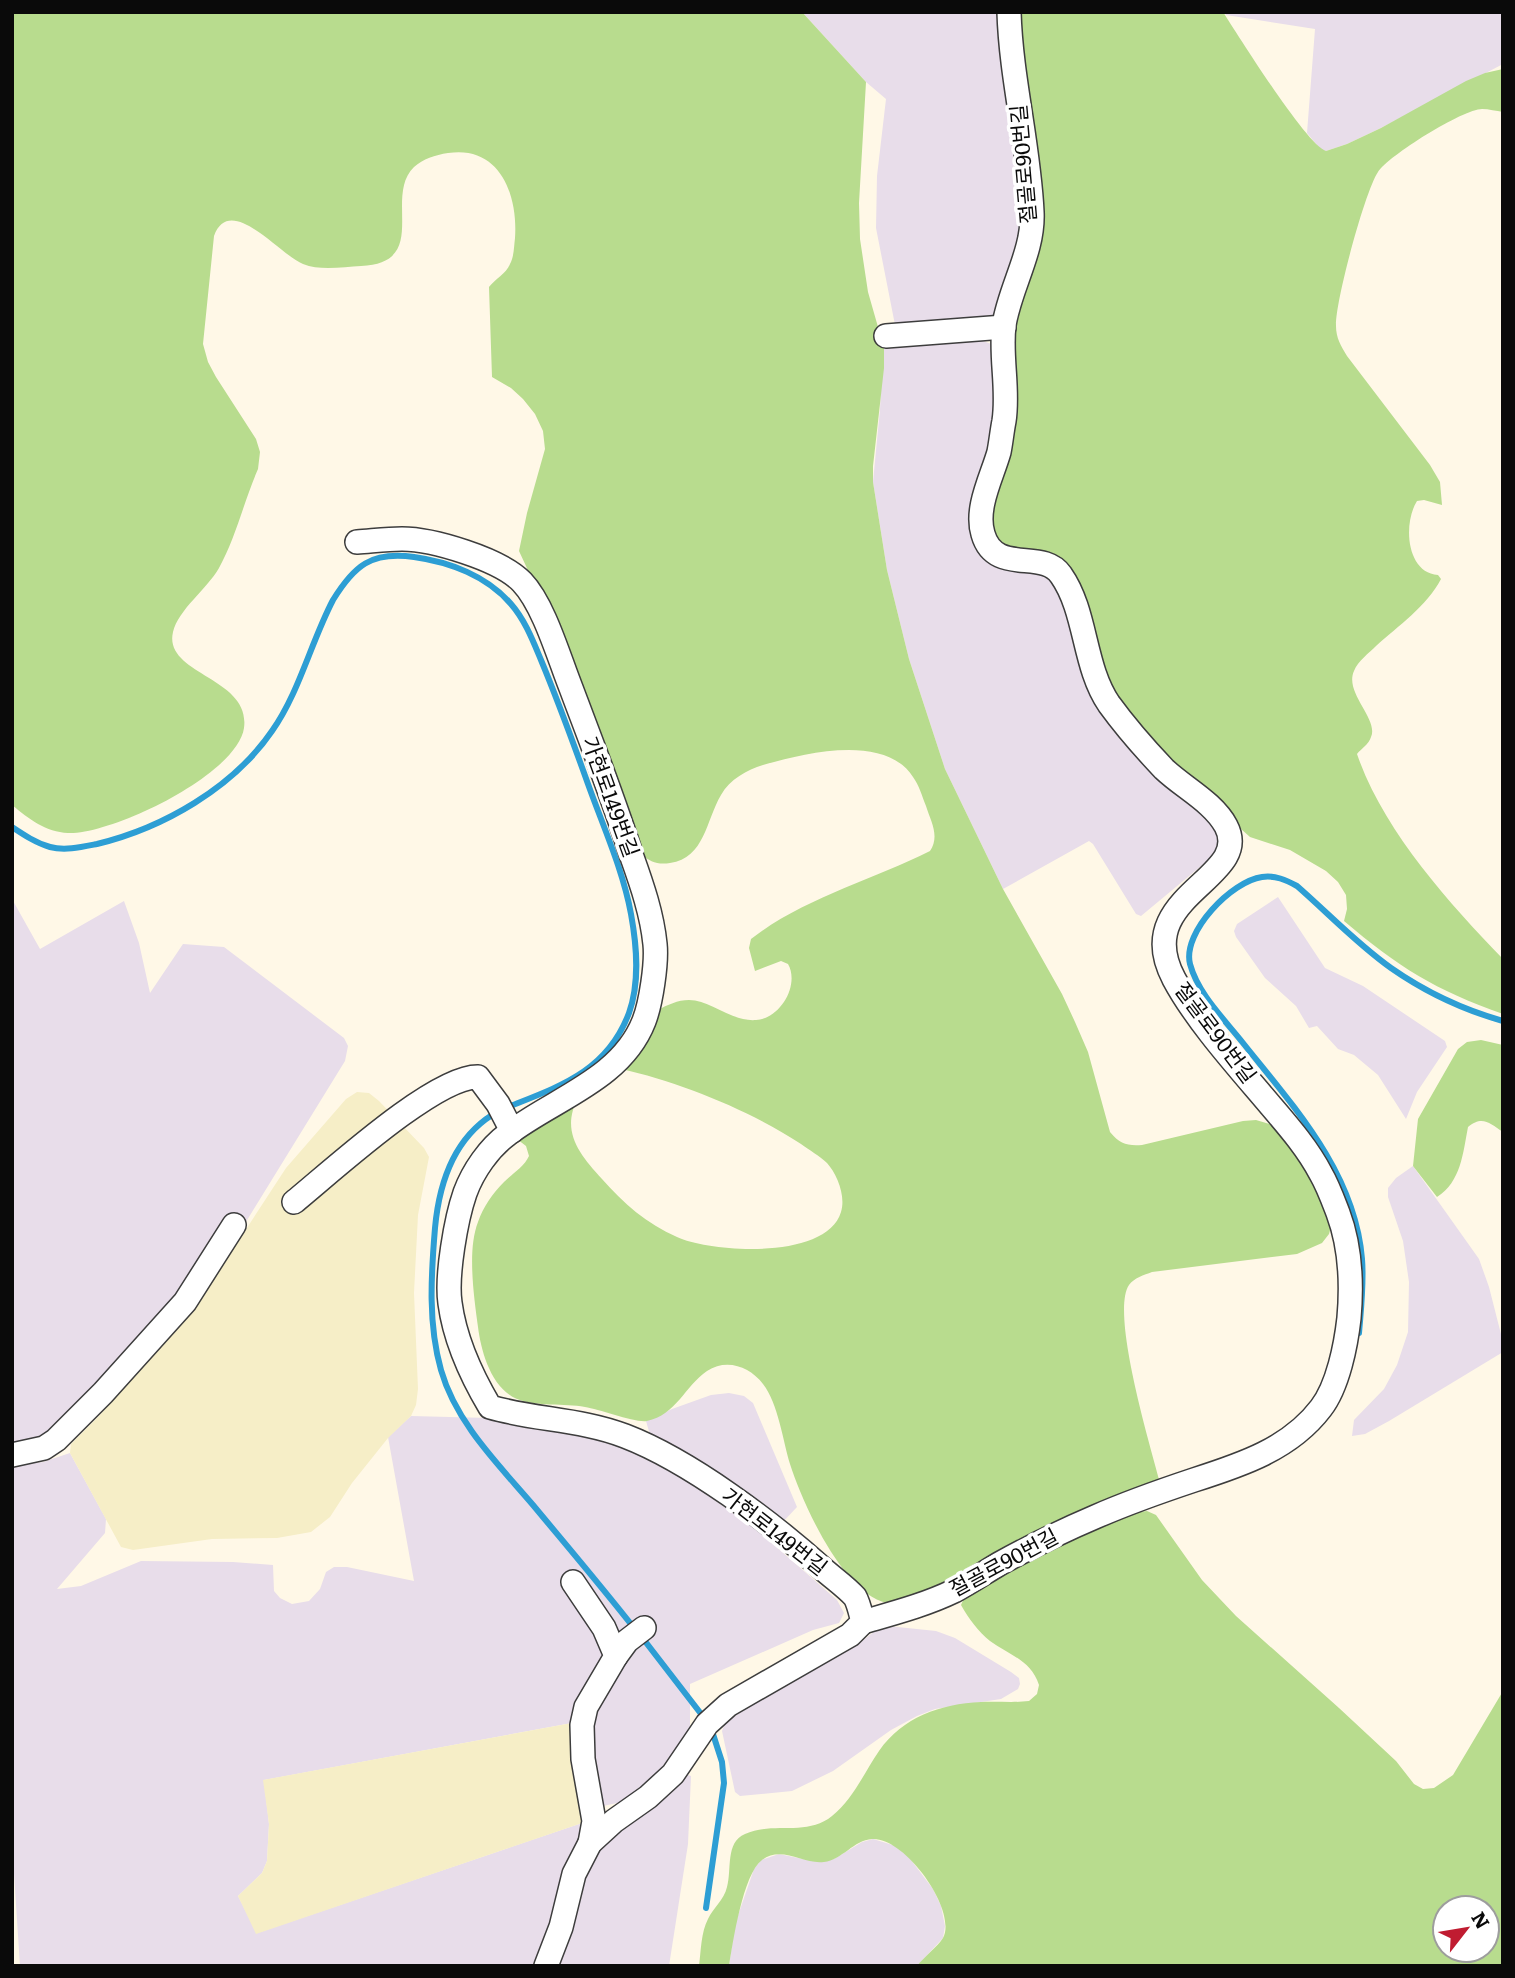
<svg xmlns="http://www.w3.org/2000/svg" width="1515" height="1978" font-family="Literata,'Noto Sans KR',serif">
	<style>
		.industrial { fill: #e8ddea }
		.farmland { fill: #f6eec7 }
		.forest { fill: #b8dc8e; fill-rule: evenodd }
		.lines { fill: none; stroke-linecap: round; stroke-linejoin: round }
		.stream { stroke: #2d9ed4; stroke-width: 6 }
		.minor-casing { stroke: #3d3d3d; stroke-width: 26 }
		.minor { stroke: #fff; stroke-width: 23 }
		.labels { text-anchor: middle; stroke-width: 7; stroke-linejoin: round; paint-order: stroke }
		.street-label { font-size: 21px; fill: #0a0a0a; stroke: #fff }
	</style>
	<rect width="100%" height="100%" fill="#fff8e7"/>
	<!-- industrial -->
	<g class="industrial">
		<polygon points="802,12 1000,12 1013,106 1023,230 997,321 896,330 876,228 877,176 886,99 866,82"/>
		<polygon points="1224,12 1503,12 1503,64 1381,128 1347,144 1326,151 1321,150 1307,133 1315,29 1226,15"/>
		<polygon points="983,341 994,345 1047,573 1183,794 1215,830 1218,840 1218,848 1212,857 1141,916 1136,914 1093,844 1089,841 1003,889 945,769 909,659 887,570 873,482 880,409 883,343"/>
		<polygon points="1278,897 1325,968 1363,986 1445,1041 1447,1047 1417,1092 1406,1119 1378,1075 1354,1055 1338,1049 1317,1026 1309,1028 1296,1006 1265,978 1236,937 1234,931 1237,924"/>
		<polygon points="12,899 40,949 124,901 139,943 150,993 183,944 224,947 344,1038 348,1046 345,1061 244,1225 196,1269 159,1319 58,1426 46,1435 33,1441 12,1445"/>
		<polygon points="1413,1166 1479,1259 1489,1287 1503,1342 1503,1352 1389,1421 1365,1434 1352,1436 1354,1420 1384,1389 1397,1365 1408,1332 1409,1282 1403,1241 1388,1197 1388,1188 1396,1178"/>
		<polygon points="729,1393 744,1396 753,1403 797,1507 781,1524 650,1435 646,1421 672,1409 711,1395"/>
		<polygon points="411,1416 489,1418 587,1434 616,1442 666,1466 756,1529 837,1600 844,1613 839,1623 813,1630 690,1684 690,1738 659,1779 622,1802 603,1806 591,1757 590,1738 597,1707 627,1647 610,1618 603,1659 572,1723 264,1780 269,1824 267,1861 262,1873 238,1896 257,1933 585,1822 582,1837 537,1966 20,1966 12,1843 12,1466 43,1462 70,1453 106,1519 105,1533 57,1589 81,1586 141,1561 233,1562 273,1565 274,1591 280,1598 292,1604 309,1601 320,1589 326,1572 334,1567 347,1567 414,1581 388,1437"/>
		<polygon points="888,1626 936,1631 955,1638 1011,1672 1019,1678 1020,1684 1018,1689 1001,1699 935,1709 917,1716 891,1730 833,1771 792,1791 740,1796 735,1792 722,1731 725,1723 764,1696 861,1642 876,1630"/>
		<polygon points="688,1775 691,1776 688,1844 669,1966 555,1966 575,1898 597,1851 614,1832"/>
		<polygon points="873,1839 896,1846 908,1856 933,1889 941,1906 945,1926 943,1938 917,1966 729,1966 735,1924 754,1869 761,1860 779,1854 813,1861 834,1859 862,1842"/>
	</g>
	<!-- farmland -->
	<g class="farmland">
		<polygon points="357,1092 369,1093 379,1101 424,1148 429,1157 418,1215 414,1293 418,1389 416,1405 411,1416 388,1438 352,1483 330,1517 311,1532 277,1538 212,1539 133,1550 121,1547 70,1453 71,1444 99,1416 181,1324 213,1280 286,1168 346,1099"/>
		<polygon points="572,1723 585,1822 256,1934 238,1896 262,1873 267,1861 269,1824 263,1780"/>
	</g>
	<!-- forest -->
	<g class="forest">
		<path d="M12,12H802L866,82L859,203L860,239L868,292L884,348V368L873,466V482L887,570L909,659L945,769L1003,889L1062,994L1075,1022L1088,1052L1110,1132C1120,1144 1127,1146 1142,1145L1243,1121L1256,1120L1273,1125L1294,1147L1313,1176L1332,1223L1329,1234L1322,1243L1297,1254L1152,1272C1144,1275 1134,1278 1129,1285C1110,1313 1151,1448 1160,1483L913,1601C905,1602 895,1605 887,1603C843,1594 802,1502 790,1464C783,1441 778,1403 763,1384C750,1367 727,1358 707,1371C685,1386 676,1415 647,1421C635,1423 599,1409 585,1407C564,1403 537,1407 517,1399C491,1388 481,1351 478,1327C474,1297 467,1250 478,1222C483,1207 493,1193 504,1182C513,1173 524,1167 529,1156L526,1146L513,1136L579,1096C560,1130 578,1153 602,1179C623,1203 647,1224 677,1237C712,1253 827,1260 841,1212C846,1196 837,1174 827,1163C820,1156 809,1150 801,1144C751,1111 680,1082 621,1069C628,1056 646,1015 658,1010C667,1005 678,1000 689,1000C710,1000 732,1022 756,1020C780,1019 800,985 788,964L781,961L755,971L749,948L751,939C802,899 872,880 930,851C940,836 931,822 926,806C922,796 919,785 913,777C885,733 804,753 763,765C747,770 730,779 721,795C706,820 705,858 670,863C658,865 650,862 641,854L545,607L519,551L527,513L545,449L543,431L535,414L523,399L511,388L492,377L489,287C495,279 506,274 510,264C514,257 514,246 515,238C518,195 500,145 448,153C435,155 423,159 414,167C383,197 431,263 361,266C343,267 320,271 303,264C280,255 230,192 214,236L203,344L208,362L216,377L256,439L260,452L258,469C244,501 236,537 219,568C207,589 178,610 173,632C163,675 251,677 244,728C237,775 111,835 68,833C46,832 29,819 12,805Z"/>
		<path d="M1019,12H1223C1238,35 1307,146 1326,151L1347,144L1381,128L1466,81L1485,73L1503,69V112C1496,111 1489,109 1482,109C1463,109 1388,156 1378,172C1365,191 1335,302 1336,326C1336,338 1341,346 1347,356L1430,465L1440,482L1442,505L1424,500L1417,501C1403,523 1406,573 1438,575L1441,579C1427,606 1398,626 1376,646C1369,653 1358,661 1354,671C1344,693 1379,719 1371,737C1369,744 1361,749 1357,754C1383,830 1448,902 1503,959V1014C1435,990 1398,967 1344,921L1347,909L1346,895L1338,882L1326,871L1290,850L1250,837L1241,829L1176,771L1114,695L1060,560L1048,552L997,546L989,530L1012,329L1027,270V90Z"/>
		<path d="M1481,1040L1503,1045V1132C1490,1123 1482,1115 1468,1127C1463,1153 1461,1182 1437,1197L1413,1166L1418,1119L1458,1049L1467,1042Z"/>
		<path d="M1147,1511L1156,1515L1202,1580L1236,1616L1339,1708L1396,1761L1414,1784L1423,1789L1434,1788L1453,1775L1503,1691V1966H917C923,1958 938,1946 943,1938C958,1910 904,1836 872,1839C854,1840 842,1860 824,1862C804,1865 782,1845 762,1860C743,1874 733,1942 729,1966H699C701,1951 701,1932 708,1919C713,1908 724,1900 727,1887C732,1870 725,1842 745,1834C773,1821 806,1837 832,1816C853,1799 864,1773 879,1751C903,1717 940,1704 981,1702C997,1701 1013,1703 1029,1701L1037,1694L1039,1685C1031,1660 1009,1655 990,1641C978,1631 969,1619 961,1605L966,1594L1018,1563L1132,1513ZM1445,1908H1487V1950H1445Z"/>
	</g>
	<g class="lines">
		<!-- stream -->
		<g class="stream">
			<path d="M12,827C24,835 36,843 50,847C65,851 82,847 97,844C163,828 233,788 272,731C299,693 311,642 333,600C354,566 371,551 414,557C450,562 487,576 511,604C525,620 533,641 541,660C558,701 573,742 588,784C603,826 623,870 631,914C637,947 640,982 629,1013C608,1069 564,1085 513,1105"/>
			<path d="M492,1115C453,1140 439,1184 435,1228C431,1276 428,1324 441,1370C456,1423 499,1465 533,1505C567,1546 601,1586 634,1628"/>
			<path d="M1359,1333C1361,1308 1364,1284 1362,1259C1355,1173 1294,1107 1243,1043C1225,1020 1198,994 1190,964C1182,932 1232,881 1262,877C1275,875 1286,880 1297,886C1328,913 1357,944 1391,968C1424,991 1464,1010 1503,1021"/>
			<polyline points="641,1636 705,1719"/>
			<polyline points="706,1908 724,1783 722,1762 711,1728"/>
		</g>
		<defs>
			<g id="minor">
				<polyline points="886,336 1004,327"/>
				<path d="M357,542C372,541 387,539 402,539C432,539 500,559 522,582C544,605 559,658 571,688C592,744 614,800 632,857C642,885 652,914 655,944C657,963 651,1003 644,1021C621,1080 553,1099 508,1134C489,1148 473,1171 465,1193C456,1219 446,1276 450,1303C455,1341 471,1375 490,1407C535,1420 581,1419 625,1436C690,1461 772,1523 823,1569C833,1578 846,1587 855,1597C859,1604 861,1615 863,1622L850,1635L728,1705L707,1724L673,1774L648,1797L614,1821L590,1843L574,1874L561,1927L546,1966"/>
				<path d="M294,1202C331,1172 435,1076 478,1077L498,1104L512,1131"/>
				<polyline points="12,1455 44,1448 56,1440 103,1393 185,1302 234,1225"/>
				<polyline points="573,1582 604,1628 616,1656 586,1707 582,1725 583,1759 594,1821 590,1843"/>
				<path d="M863,1622C894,1613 925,1605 954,1591C969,1583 984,1573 999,1564C1030,1547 1062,1531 1095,1517C1127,1503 1161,1491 1194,1480C1241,1465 1290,1449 1321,1408C1338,1386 1346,1345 1349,1318C1352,1284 1350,1245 1338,1213C1333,1200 1328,1186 1321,1174C1308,1149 1289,1127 1271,1106C1239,1068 1197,1022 1174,979C1129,895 1254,879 1226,826C1213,802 1184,788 1164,769C1145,749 1125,726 1109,704C1083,666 1087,612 1061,575C1043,548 995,576 983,534C975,508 992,477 999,452C1001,442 1002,431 1004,421C1009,389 1000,357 1004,325C1010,287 1034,251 1032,212C1029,145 1011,79 1009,12"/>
				<polyline points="616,1656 627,1641 644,1628"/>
			</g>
		</defs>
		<!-- minor casing -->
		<use href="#minor" class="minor-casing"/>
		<!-- minor -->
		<use href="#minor" class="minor"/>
	</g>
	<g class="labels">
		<!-- street labels -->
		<g class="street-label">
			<text transform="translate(1024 164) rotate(-95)" y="7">절골로90번길</text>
			<text transform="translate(610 797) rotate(70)" y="7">가현로149번길</text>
			<text transform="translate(1215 1033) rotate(53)" y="7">절골로90번길</text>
			<text transform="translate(774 1532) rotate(38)" y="7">가현로149번길</text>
			<text transform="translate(1004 1563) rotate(-28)" y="7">절골로90번길</text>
		</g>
	</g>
	<!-- border -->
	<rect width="1515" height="1978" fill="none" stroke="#0a0a0a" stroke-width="28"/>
	<!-- north arrow -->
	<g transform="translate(1466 1929) rotate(59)"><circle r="33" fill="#ffffff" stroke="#9d9d9d" stroke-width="2"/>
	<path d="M0-5L12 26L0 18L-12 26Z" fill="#c01c31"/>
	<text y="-10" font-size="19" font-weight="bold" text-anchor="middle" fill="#0a0a0a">N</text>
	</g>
</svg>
